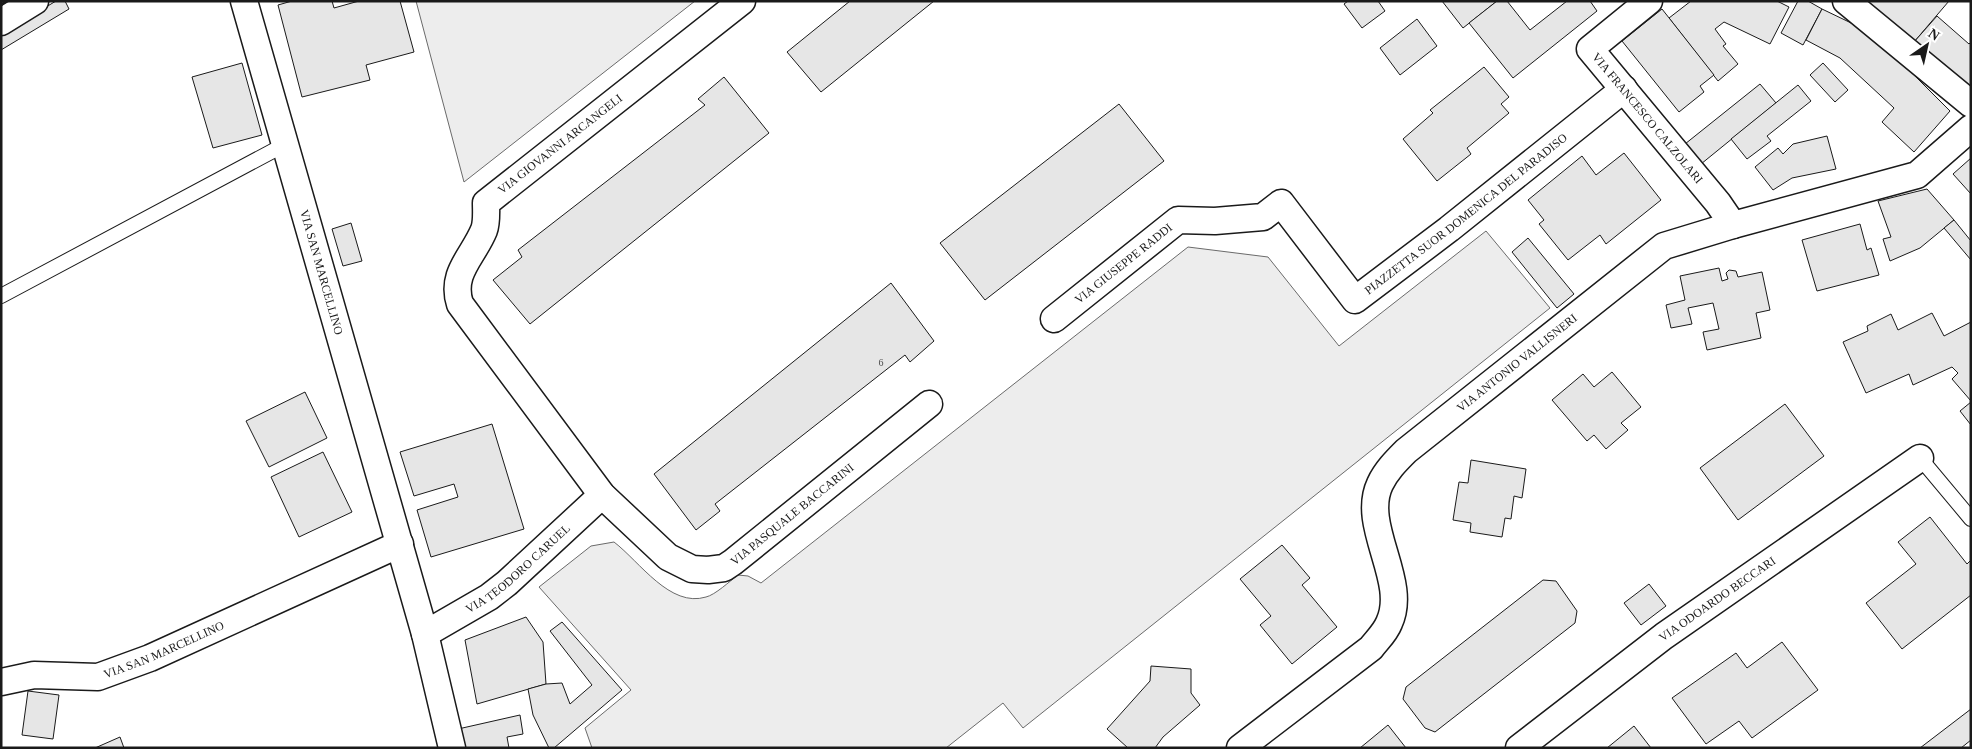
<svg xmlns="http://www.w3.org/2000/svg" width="1972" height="749" font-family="'Times New Roman',serif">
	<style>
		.green { fill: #ededed; stroke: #6a6a6a }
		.building { fill: #e6e6e6; stroke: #1a1a1a }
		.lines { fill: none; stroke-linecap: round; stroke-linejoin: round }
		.lane-casing { stroke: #1a1a1a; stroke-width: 16 }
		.street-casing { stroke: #1a1a1a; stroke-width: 29 }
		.lane { stroke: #fff; stroke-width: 14 }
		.street { stroke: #fff; stroke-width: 26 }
		.wall { stroke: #1a1a1a; stroke-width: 2.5 }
		.labels { text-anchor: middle; stroke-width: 4; stroke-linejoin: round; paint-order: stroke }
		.number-label { font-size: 10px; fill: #4d4d4d }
		.street-label { font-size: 12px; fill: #1a1a1a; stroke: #fff }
	</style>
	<rect width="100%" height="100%" fill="#fff"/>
	<!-- green -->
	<g class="green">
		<polygon points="416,1 695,1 464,182"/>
		<path d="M1486,231L1550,308L1023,728L1003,703L946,748H592L585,728L631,690L539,587L591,546L614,542C640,562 670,608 706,597C715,595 730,581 738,575L748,576L761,583L1188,247L1268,257L1339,346Z"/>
	</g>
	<!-- building -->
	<g class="building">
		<polygon points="56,1 65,1 69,9 1,50 1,34"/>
		<polygon points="292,1 332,1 334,8 359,1 400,1 414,52 366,65 370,80 302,97 278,5"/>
		<polygon points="850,1 934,1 821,92 787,52"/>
		<polygon points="1348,1 1378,1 1385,11 1362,28 1344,4"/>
		<polygon points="1442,1 1497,1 1463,28"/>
		<polygon points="1497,1 1507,1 1530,30 1567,1 1590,1 1597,11 1513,78 1469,23"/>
		<polygon points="1691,1 1777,1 1789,7 1770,44 1724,22 1715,29 1726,44 1723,46 1738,64 1718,81 1669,18"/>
		<polygon points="1798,1 1808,1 1822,9 1803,45 1781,33"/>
		<polygon points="1863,1 1949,1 1914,42"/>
		<polygon points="1662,9 1714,75 1700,86 1704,92 1679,112 1622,41"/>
		<polygon points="1822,9 1872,33 1950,111 1914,152 1882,122 1894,108 1840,58 1806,40"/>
		<polygon points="1937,16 1969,44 1971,42 1971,86 1967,89 1914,42"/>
		<polygon points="1417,19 1437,46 1400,75 1380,48"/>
		<polygon points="242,63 262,135 213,148 192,77"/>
		<polygon points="1823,63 1848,90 1835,102 1810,75"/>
		<polygon points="1484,67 1509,97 1501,104 1509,113 1467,148 1471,154 1437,181 1403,139 1433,113 1430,110"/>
		<polygon points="724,77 769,133 530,324 493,280 522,257 518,250 705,105 698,99"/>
		<polygon points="1760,84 1776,103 1701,164 1685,144"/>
		<polygon points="1798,85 1811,101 1767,136 1771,141 1747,159 1731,139"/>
		<polygon points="1119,104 1164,161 985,300 940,243"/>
		<polygon points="1827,136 1836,169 1792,178 1773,190 1755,167 1778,148 1783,154 1793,144"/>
		<polygon points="1624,153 1661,200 1606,244 1600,235 1568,260 1539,224 1544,220 1528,200 1582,156 1596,175"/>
		<polygon points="1971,158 1971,194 1953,174"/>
		<polygon points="1927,189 1954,220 1920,248 1890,261 1883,239 1891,237 1878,201"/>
		<polygon points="1954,220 1971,241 1971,260 1944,228"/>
		<polygon points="351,223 362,261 343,266 332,229"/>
		<polygon points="1860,224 1867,250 1871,248 1879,275 1817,291 1802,240"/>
		<polygon points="1528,238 1574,294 1557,308 1512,252"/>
		<polygon points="1719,268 1722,281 1728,279 1726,273 1729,270 1736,271 1738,277 1762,272 1770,310 1756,313 1761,338 1707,350 1703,332 1719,329 1713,303 1688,308 1692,324 1671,328 1666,305 1685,300 1680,276"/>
		<polygon points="891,283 934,341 910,362 905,355 715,504 720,511 696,530 654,474"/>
		<polygon points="1932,313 1944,336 1971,322 1971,401 1952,379 1958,373 1952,367 1913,385 1909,374 1866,393 1843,342 1868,331 1867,326 1891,314 1898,330"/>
		<polygon points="1612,372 1641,407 1621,423 1628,430 1606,449 1594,435 1587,441 1552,400 1583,374 1594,387"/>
		<polygon points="305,392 327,438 269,467 246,421"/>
		<polygon points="1971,402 1971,425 1960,411"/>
		<polygon points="1785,404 1824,456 1738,520 1700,468"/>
		<polygon points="492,424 524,529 431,557 417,510 458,497 454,484 414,496 400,452"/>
		<polygon points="323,452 352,512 299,537 271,477"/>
		<polygon points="1471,460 1526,469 1522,498 1514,496 1511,519 1505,518 1502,537 1470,532 1471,523 1453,520 1459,482 1468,483"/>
		<polygon points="1930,517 1967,564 1971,560 1971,595 1902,649 1866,603 1916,564 1898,542"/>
		<polygon points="1282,545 1310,578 1302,585 1337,627 1292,664 1260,625 1271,616 1240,579"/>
		<polygon points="1543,580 1556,581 1577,611 1575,623 1435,732 1425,728 1403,699 1406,687"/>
		<polygon points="1649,584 1666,606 1641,625 1624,603"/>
		<polygon points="526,617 543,642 546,684 477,704 465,640"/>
		<polygon points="562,622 622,690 554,748 549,748 533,715 528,689 546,684 562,683 570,704 592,685 550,631"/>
		<polygon points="1782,642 1818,690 1752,738 1739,721 1706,744 1672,698 1736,653 1747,668"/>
		<polygon points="1151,666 1191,669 1191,693 1200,705 1163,737 1155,748 1128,748 1107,729 1150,681"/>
		<polygon points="28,691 59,695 53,739 22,735"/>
		<polygon points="1971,709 1971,740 1961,748 1920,748"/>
		<polygon points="520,715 523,734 507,737 509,748 462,748 458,729"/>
		<polygon points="1388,725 1406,748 1360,748"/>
		<polygon points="1634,726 1651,748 1607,748"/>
		<polygon points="120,737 124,748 95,748"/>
	</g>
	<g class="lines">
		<defs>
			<g id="lane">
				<polyline points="1,296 284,145"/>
				<polyline points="1920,458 1971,519"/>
			</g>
			<g id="street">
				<path id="s1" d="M244,1L425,634L452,748"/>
				<path id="s2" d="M742,1L486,203C486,211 487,222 484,230C473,257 450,273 460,304L602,495L668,557L692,569L708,570L724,568L733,562L929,404"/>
				<path id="s3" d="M1649,1L1590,49L1718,203L1733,225"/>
				<polyline points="1846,1 1971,104"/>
				<polyline points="1,22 35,1"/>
				<path id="s4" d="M1054,319L1178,220L1215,221L1263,217L1281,203L1355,300L1449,229L1624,89"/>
				<path id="s5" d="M425,634L489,597L507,583L602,495"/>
				<path id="s6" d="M1,682L34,675L98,677L150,658L400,544"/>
				<path id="s7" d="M1240,748L1371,648C1377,640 1385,633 1389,623C1409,581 1360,526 1380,484C1386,471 1396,461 1406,451L1664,246L1733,225L1917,175L1971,128"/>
				<path id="s8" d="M1519,748L1664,636L1920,458"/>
			</g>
		</defs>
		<!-- lane casing -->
		<use href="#lane" class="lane-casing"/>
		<!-- street casing -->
		<use href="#street" class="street-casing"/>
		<!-- lane -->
		<use href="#lane" class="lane"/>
		<!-- street -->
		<use href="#street" class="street"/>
		<!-- wall -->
		<polyline class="wall" points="1,5 6,1"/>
	</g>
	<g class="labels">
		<!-- number labels -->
		<g class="number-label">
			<text x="881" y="366">6</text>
		</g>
		<!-- street labels -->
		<g class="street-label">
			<text dy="4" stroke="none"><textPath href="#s3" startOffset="166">VIA FRANCESCO CALZOLARI</textPath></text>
			<text transform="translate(560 144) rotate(-38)" y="4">VIA GIOVANNI ARCANGELI</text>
			<text dy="4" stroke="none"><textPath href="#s4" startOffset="529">PIAZZETTA SUOR DOMENICA DEL PARADISO</textPath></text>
			<text dy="4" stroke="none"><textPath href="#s4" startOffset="89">VIA GIUSEPPE RADDI</textPath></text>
			<text dy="4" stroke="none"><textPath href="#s1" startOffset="282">VIA SAN MARCELLINO</textPath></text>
			<text dy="4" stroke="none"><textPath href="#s7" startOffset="522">VIA ANTONIO VALLISNERI</textPath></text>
			<text dy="4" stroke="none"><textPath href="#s2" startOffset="908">VIA PASQUALE BACCARINI</textPath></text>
			<text dy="4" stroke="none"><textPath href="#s5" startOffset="114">VIA TEODORO CARUEL</textPath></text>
			<text dy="4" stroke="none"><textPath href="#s8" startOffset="248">VIA ODOARDO BECCARI</textPath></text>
			<text dy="4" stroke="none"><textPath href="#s6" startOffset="169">VIA SAN MARCELLINO</textPath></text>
		</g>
	</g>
	<!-- border -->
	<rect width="1972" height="749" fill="none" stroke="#1a1a1a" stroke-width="5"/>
	<!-- north arrow -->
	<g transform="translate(1927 45) rotate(34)" stroke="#ffffff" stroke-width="4" paint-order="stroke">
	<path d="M0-4L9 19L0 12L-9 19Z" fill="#1a1a1a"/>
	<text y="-8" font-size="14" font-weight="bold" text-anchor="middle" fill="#1a1a1a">N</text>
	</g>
</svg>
